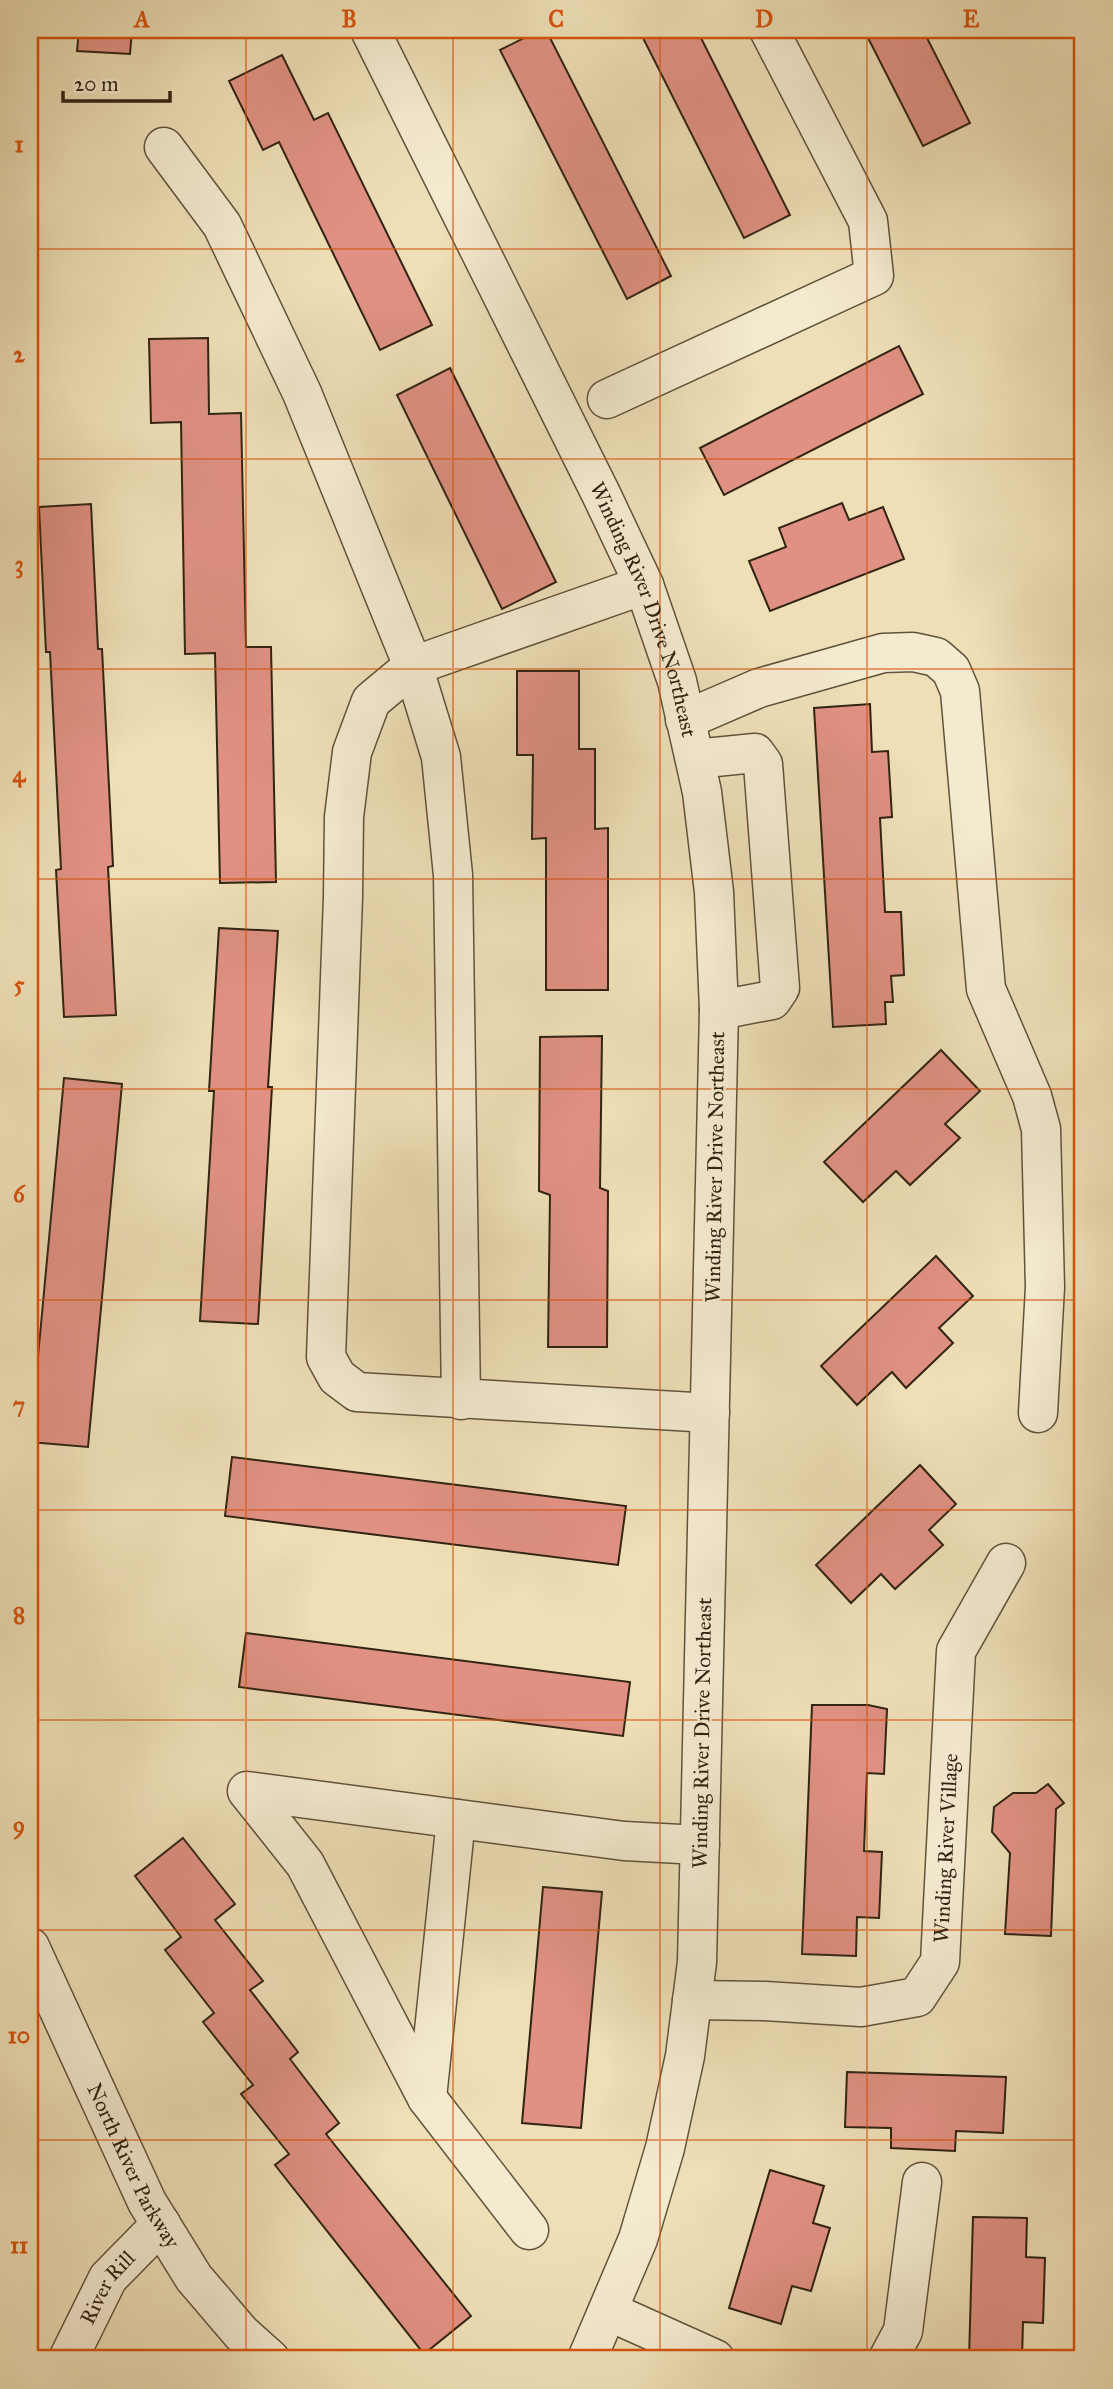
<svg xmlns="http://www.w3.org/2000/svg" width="1113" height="2389" font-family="'IM FELL Great Primer',serif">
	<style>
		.building { fill: #e09183; stroke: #312413; stroke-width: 2 }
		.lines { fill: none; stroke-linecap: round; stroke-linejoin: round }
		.minor-casing { stroke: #60533c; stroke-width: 41 }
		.minor { stroke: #f4ead0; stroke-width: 38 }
		.grid { fill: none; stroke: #d6540d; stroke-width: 2; stroke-opacity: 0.55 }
		.labels { text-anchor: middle; stroke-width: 5; stroke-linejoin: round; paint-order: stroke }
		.street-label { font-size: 21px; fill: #312413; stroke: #f4ead0 }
		.neatline { fill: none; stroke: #d6540d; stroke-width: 2.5 }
		.grid-label { font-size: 23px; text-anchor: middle; font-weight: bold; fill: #d6540d }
	</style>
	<rect width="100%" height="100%" fill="#eedfb7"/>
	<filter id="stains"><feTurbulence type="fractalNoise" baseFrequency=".00286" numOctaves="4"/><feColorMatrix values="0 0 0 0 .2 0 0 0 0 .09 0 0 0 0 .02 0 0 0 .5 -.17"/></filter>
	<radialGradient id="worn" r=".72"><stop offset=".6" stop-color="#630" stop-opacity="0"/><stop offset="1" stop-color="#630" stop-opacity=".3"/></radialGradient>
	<!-- building -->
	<g class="building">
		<polygon points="79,30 132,30 130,54 77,51"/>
		<polygon points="540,30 546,30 671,276 627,299 500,50"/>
		<polygon points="639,30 697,30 790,215 744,238"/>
		<polygon points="864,30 923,30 970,123 923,146"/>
		<polygon points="282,55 314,120 328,113 432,325 380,350 279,142 263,150 229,81"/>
		<polygon points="208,338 209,414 241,413 246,647 271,647 276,882 220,883 215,653 185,654 181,422 151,423 149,339"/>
		<polygon points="899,346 923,394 724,495 700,448"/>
		<polygon points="450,368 556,582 502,609 397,395"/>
		<polygon points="842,503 849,520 883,507 904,559 770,611 749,561 786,547 779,528"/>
		<polygon points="91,504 98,649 102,649 113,866 108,867 116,1015 64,1017 56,870 61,869 50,652 46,652 39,507"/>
		<polygon points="517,671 579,671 579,749 595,749 595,829 608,828 608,990 546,990 546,838 532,839 533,755 517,755"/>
		<polygon points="870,704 872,752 888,751 892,817 880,818 885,912 901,912 904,975 891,976 893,1002 885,1002 886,1024 833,1027 814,708"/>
		<polygon points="219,928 278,931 268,1087 272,1087 258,1324 200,1321 214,1091 209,1091"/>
		<polygon points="602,1036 600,1188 608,1191 607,1347 548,1347 550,1195 539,1191 540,1037"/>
		<polygon points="941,1050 980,1091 945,1124 960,1138 910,1185 896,1171 863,1202 824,1162"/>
		<polygon points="64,1078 122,1084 88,1447 30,1442"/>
		<polygon points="936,1256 973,1296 939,1328 953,1343 906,1388 892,1372 857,1405 821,1366"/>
		<polygon points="232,1457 626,1506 618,1565 225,1516"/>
		<polygon points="920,1465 956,1504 929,1530 943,1545 895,1589 881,1574 851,1603 816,1565"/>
		<polygon points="246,1633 630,1682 623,1736 239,1687"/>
		<polygon points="812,1705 868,1705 887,1709 884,1774 867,1773 864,1851 882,1852 879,1918 857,1917 856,1956 802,1954"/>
		<polygon points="1048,1784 1064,1803 1056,1809 1051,1936 1005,1934 1010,1853 992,1832 994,1807 1013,1793 1036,1793"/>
		<polygon points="183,1838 235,1904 215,1920 263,1981 250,1990 298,2052 290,2059 339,2123 326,2134 471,2316 424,2354 275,2165 289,2154 241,2094 253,2085 203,2022 214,2013 165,1950 181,1937 135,1876"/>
		<polygon points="543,1887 602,1892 581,2128 522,2123"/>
		<polygon points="847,2072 1006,2077 1003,2133 956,2131 955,2151 891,2148 891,2128 845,2127"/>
		<polygon points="770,2170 824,2186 813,2223 830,2228 811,2291 792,2286 781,2324 729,2308"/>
		<polygon points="973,2217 1027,2218 1026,2257 1045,2258 1043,2323 1023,2322 1022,2359 969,2359"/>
	</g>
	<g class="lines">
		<defs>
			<g id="minor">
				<path id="s1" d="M370,30L601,494L644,585L677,681L702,792L714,892L719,1010L697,1962L685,2056L665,2148L638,2239L587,2359"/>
				<polyline points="164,147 222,225 302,393 413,666 441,757 453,875 461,1400"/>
				<polyline points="607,399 874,276 868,221 769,30"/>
				<polyline points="644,585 413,666 371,701 352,752 344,817 343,897 326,1357 337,1377 357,1392 710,1413"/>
				<polyline points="685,720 759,688 883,653 913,652 936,657 951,670 960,691 986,989 1032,1096 1041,1129 1045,1287 1038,1413"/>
				<polyline points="695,759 755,753 763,764 780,988 772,1000 719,1010"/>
				<path id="s2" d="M30,1947L147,2202L194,2278L241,2333L270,2359"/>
				<path id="s3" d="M692,2000L765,2001L861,2007L917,1997L940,1962L956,1651L1006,1563"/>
				<polyline points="427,2098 456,1819"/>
				<polyline points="529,2230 427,2098 305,1864 247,1791 624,1841 700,1845"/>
				<polyline points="608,2311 715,2359"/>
				<path id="s4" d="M68,2359L108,2278L161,2224"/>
				<polyline points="888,2359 903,2331 922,2182"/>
			</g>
		</defs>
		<!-- minor casing -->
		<use href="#minor" class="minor-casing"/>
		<!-- minor -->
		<use href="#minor" class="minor"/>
	</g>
	<!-- grid -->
	<path class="grid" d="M246,30V2359M453,30V2359M660,30V2359M867,30V2359M30,249H1083M30,459H1083M30,669H1083M30,879H1083M30,1089H1083M30,1300H1083M30,1510H1083M30,1720H1083M30,1930H1083M30,2140H1083"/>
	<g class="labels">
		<!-- street labels -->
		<g class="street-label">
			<text dy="7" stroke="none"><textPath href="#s1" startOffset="642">Winding River Drive Northeast</textPath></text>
			<text transform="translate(715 1167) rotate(-89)" y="7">Winding River Drive Northeast</text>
			<text transform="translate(702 1733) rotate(-89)" y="7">Winding River Drive Northeast</text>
			<text dy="7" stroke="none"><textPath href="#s3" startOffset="382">Winding River Village</textPath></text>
			<text dy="7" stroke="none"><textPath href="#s2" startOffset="242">North River Parkway</textPath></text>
			<text dy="7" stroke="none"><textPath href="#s4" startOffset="82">River Rill</textPath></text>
		</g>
	</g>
	<!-- margin -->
	<rect width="1113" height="2389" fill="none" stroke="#eedfb7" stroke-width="77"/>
	<!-- scale -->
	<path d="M63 91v10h107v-10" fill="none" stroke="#312413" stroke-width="3.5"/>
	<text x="74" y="91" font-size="21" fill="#312413" stroke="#f4ead0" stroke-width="5" paint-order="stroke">20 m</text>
	<rect x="38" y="38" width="1036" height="2312" class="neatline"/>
	<g class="grid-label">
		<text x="142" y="27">A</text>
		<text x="349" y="27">B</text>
		<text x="556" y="27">C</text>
		<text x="764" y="27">D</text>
		<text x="971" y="27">E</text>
		<text x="19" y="152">1</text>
		<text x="19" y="362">2</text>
		<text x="19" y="572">3</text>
		<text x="19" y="782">4</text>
		<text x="19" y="992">5</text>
		<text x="19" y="1202">6</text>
		<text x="19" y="1413">7</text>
		<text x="19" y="1623">8</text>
		<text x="19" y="1833">9</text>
		<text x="19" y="2043">10</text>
		<text x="19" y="2253">11</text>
	</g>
	<rect width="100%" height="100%" filter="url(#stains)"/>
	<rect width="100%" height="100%" fill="url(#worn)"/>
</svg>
